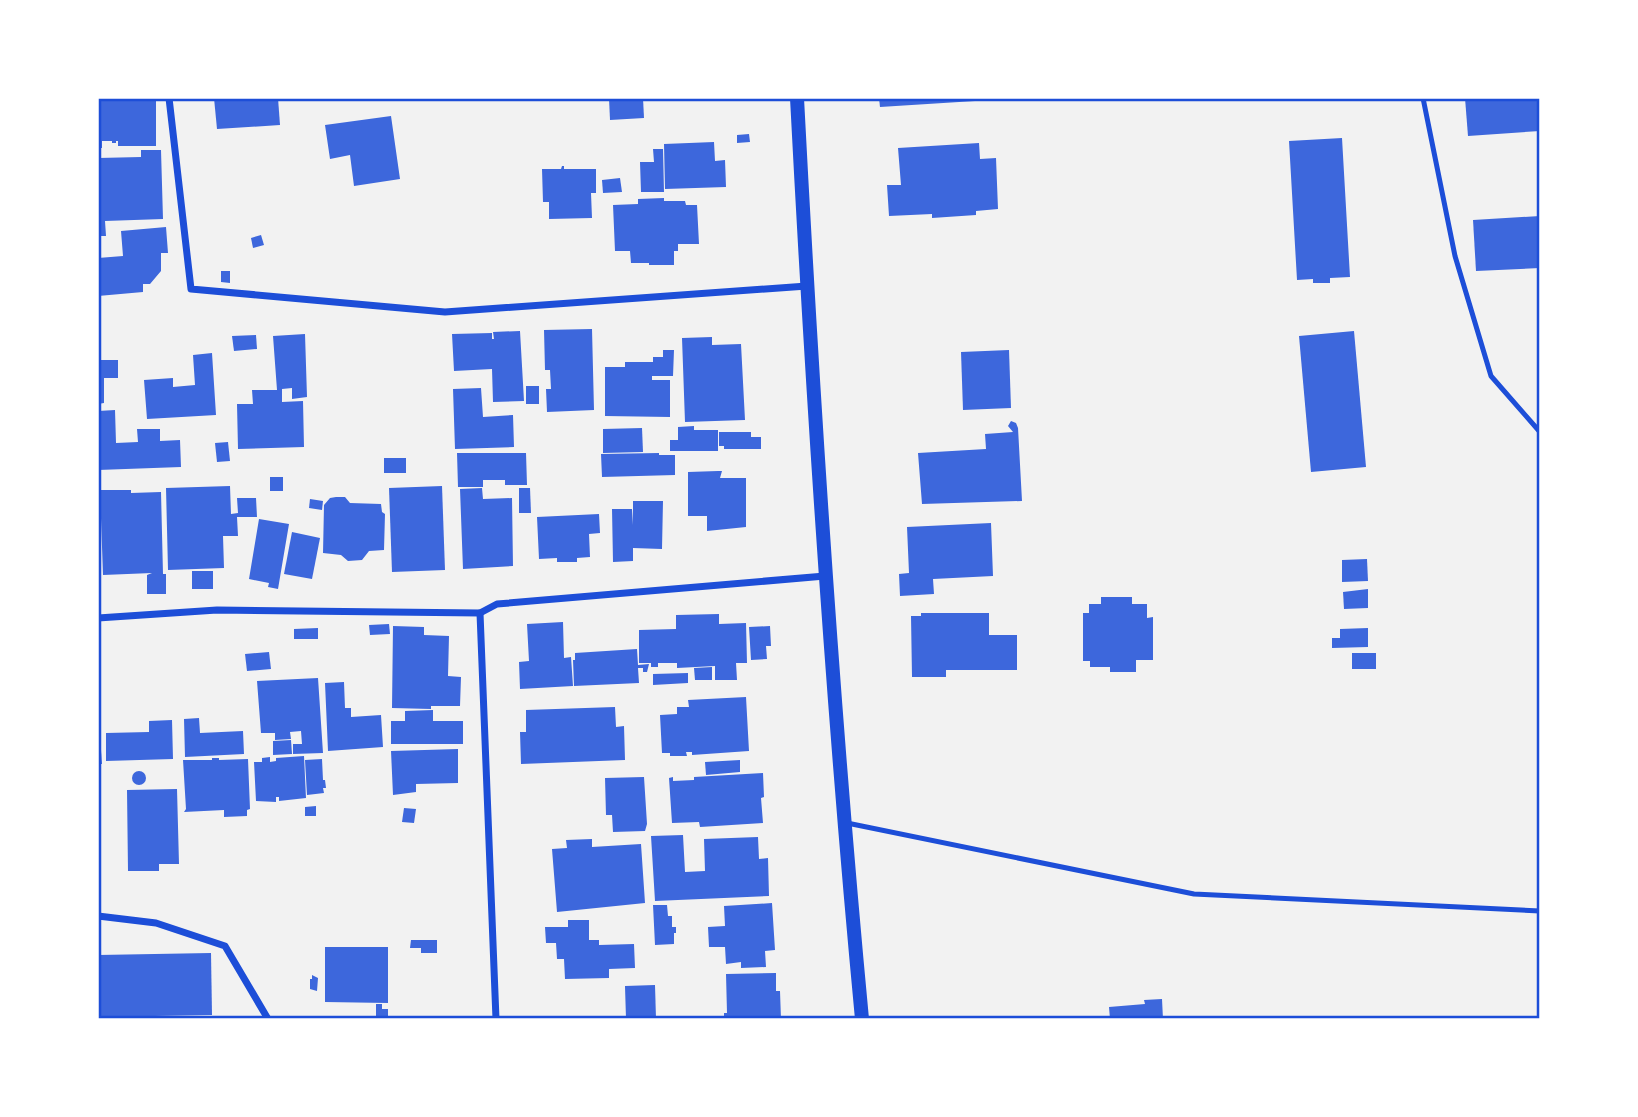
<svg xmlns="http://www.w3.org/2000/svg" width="1638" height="1117" font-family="'Noto Sans',sans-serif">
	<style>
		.building { fill: #3d67dc }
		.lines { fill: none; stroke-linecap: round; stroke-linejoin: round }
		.service { stroke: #1d4ed8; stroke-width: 5 }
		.minor { stroke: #1d4ed8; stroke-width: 7 }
		.secondary { stroke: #1d4ed8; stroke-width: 14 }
		.neatline { fill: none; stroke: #1d4ed8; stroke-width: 2.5 }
	</style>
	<rect width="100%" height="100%" fill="#f2f2f2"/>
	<!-- building -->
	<g class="building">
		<polygon points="98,98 156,98 156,146 118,146 118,141 116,141 116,143 112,143 112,141 102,141 102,148 98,148"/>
		<polygon points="214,98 278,98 280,125 217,129"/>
		<polygon points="609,98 643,98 644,118 610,120"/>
		<polygon points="879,98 975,98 975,101 880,107"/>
		<polygon points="1465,98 1540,98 1540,131 1468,136"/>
		<polygon points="391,116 400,179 354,186 350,155 330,159 325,125"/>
		<polygon points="749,134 750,142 737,143 737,135"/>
		<polygon points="1342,138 1350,277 1330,278 1330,283 1313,283 1313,279 1297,280 1289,141"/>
		<polygon points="714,142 715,161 725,160 726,187 665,189 664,144"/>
		<polygon points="979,143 980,159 996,158 998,209 976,211 976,215 932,218 932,214 889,216 887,185 901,185 898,148"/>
		<polygon points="653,149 663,149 664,192 641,192 640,162 654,162"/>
		<polygon points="141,150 161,150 163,219 105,221 106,236 98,236 98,158 141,157"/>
		<polygon points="562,166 564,166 564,169 596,169 596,193 591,193 592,218 549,219 549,202 543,202 542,169 561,169"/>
		<polygon points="620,178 622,192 603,193 602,180"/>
		<polygon points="664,198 664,201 685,201 686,205 697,205 699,244 678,244 678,251 674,251 674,265 649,265 649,263 631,263 630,251 615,251 613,205 638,204 638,199"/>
		<polygon points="1540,216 1540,268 1476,271 1473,220"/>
		<polygon points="166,227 168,253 161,253 161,271 150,284 143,284 143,292 98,296 98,258 123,256 121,231"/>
		<polygon points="261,235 264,245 253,248 251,238"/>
		<polygon points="221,271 230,271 230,283 221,282"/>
		<polygon points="592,329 594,410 547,412 546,389 551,389 550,370 545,370 544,330"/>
		<polygon points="520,331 524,401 493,402 492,369 454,371 452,334 492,333 492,339 494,339 493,332"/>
		<polygon points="1354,331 1366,467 1311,472 1299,336"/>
		<polygon points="305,334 307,397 292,399 292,388 282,389 282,402 303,401 304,447 238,449 237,404 253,404 252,390 277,390 273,336"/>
		<polygon points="256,335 257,349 234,351 232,336"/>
		<polygon points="712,337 712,345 741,344 745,420 685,422 682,338"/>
		<polygon points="663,350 674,350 673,376 652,376 652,380 670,380 670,417 605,416 605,367 625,367 625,362 653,362 653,357 663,357"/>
		<polygon points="1009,350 1011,408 963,410 961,352"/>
		<polygon points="212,353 216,415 147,419 144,380 173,378 173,387 195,385 193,355"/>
		<polygon points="98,360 118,360 118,378 104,378 104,403 98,404"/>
		<rect x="526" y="386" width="13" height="18"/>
		<polygon points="481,388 483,417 513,415 514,447 455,449 453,389"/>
		<polygon points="115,410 116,443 138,442 137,429 160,429 160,441 180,440 181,467 98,470 98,411"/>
		<polygon points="1011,421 1016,423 1018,428 1022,501 922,504 918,453 986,449 985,434 1013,432 1008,426"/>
		<polygon points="694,426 694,430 718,430 718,451 670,451 670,440 678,440 678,427"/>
		<polygon points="642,428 643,452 603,453 603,429"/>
		<polygon points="719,432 751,432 751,437 761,437 761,449 724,449 724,446 719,446"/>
		<polygon points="228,442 230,461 217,462 215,443"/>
		<polygon points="457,453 526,453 527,485 505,485 505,480 483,480 483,487 458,487"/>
		<polygon points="659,453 659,455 675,455 675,475 602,477 601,454"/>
		<rect x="384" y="458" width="22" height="15"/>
		<polygon points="718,471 722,471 720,478 746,478 746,527 707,531 707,516 688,516 688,472"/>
		<rect x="270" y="477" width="13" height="14"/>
		<polygon points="230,486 231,514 238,513 237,498 256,498 257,517 237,517 238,536 223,536 224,568 168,570 166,488"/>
		<polygon points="442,486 445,570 392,572 389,488"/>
		<polygon points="482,488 483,499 512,498 513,566 463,569 460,489"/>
		<polygon points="519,488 530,488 531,513 519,513"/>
		<polygon points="100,490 131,490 131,493 161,492 163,574 166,574 166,594 147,594 147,575 152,573 103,575"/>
		<polygon points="336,497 345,497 350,503 381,504 382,512 385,514 384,550 369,551 362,560 348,561 341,555 323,553 324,505 330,498"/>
		<polygon points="310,499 323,501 322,510 309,508"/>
		<polygon points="633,501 663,501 662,549 633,548 633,561 613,562 612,509 632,509 633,525"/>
		<polygon points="599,514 600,533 589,534 590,557 577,558 577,562 557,562 557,558 539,559 537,517"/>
		<polygon points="259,519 289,524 278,589 268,587 269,583 249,579"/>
		<polygon points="991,523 993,576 933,579 934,594 900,596 899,574 909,573 907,527"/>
		<polygon points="292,532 320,538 312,579 284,574"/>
		<polygon points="1367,559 1368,581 1342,582 1342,560"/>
		<rect x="192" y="571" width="21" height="18"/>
		<polygon points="1368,589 1368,608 1344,609 1343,592"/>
		<polygon points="1101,597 1132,597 1132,604 1147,604 1147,618 1153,617 1153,660 1136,660 1136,672 1110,672 1110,667 1090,667 1090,661 1083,661 1083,613 1089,613 1089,604 1101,604"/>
		<polygon points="921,613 989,613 989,635 1017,635 1017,670 946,670 946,677 912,677 911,616 921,616"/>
		<polygon points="719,614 719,624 746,623 747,663 736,663 737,680 715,680 715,666 677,668 677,663 658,663 658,667 651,667 651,663 639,663 639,630 676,629 676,615"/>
		<polygon points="563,622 564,658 571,657 573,686 520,689 519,662 529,661 527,624"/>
		<polygon points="389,624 390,634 370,635 369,625"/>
		<polygon points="393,626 424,627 424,635 449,636 448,676 461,677 460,706 431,706 431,709 392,708"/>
		<polygon points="770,626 771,646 766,646 767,659 751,660 749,627"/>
		<polygon points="318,628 318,639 294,639 294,629"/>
		<polygon points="1368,628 1368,647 1332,648 1332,638 1340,638 1340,629"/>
		<polygon points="637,649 638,665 649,664 647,672 643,672 643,668 638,668 639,683 574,686 573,660 575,660 575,653"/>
		<polygon points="269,652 271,669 247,671 245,654"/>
		<rect x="1352" y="653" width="24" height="16"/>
		<polygon points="712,667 712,680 695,680 694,668"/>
		<polygon points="688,673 688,683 653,685 653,674"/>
		<polygon points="318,678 323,753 293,754 293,744 302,744 301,731 290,732 291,739 275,740 275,733 261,733 257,681"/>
		<polygon points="344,682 345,708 351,708 351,717 381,715 383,747 328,751 325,683"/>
		<polygon points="746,697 749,751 692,755 692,752 686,752 687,756 670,756 670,753 662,753 660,715 677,714 677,707 689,707 688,700"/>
		<polygon points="615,707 616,727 624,726 625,760 521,764 520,732 526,732 526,710"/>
		<polygon points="433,710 433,721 463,721 463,744 391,744 391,721 405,721 405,711"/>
		<polygon points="199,718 200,733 243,731 244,754 185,757 184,719"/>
		<polygon points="172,720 173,759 106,761 106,733 149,732 149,721"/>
		<polygon points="98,736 100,736 102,764 98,764"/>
		<polygon points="291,740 292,754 273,755 273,741"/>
		<polygon points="458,749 458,783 416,784 416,792 393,795 391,751"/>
		<polygon points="304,756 306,798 279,801 279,797 276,797 276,802 256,801 254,762 262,762 262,758 270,757 270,762 276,761 276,758"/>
		<polygon points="212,758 219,758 219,760 248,759 250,809 247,810 247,816 224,817 224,810 184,812 186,809 183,760 212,760"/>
		<polygon points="322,759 323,780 325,780 326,788 323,788 324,793 307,795 305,760"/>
		<polygon points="740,760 740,772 706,775 705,762"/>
		<circle cx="139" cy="778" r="7"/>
		<polygon points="763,773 764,797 761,798 763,823 700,827 699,822 672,823 669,778 673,777 673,781 694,780 694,777"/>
		<polygon points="644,777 647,824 645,831 613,832 612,815 606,815 605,778"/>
		<polygon points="177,789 179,864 159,864 159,871 128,871 127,790"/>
		<polygon points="316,806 316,816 305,816 305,807"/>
		<polygon points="404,808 416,809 414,823 402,822"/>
		<polygon points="683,835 685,872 705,871 704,839 758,837 759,859 768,858 769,896 655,901 651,836"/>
		<polygon points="592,839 592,847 641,844 645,903 557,912 552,849 567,848 566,840"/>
		<polygon points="772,903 775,950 765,951 766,967 741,968 741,962 726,964 725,947 709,947 708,927 725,926 724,906"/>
		<polygon points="653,905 667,905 668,916 672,916 672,927 676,927 676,933 674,933 674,944 655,945"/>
		<polygon points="568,920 589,920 589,940 599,940 599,945 634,944 635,968 609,969 609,978 565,979 564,959 557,959 556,943 546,943 545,927 568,927"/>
		<polygon points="411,940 437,940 437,953 421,953 421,948 410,948"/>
		<polygon points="325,947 388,947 388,1003 325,1002"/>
		<polygon points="211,953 212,1015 98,1017 98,955"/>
		<polygon points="776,973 776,991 780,991 781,1019 724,1019 724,1013 727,1013 726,974"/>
		<polygon points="312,975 318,978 317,991 310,989 310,979 312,979"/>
		<polygon points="655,985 656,1019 626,1019 625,986"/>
		<polygon points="1162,999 1163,1019 1110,1019 1109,1007 1145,1004 1144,1000"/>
		<polygon points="376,1004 382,1004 382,1009 388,1009 388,1018 376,1018"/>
	</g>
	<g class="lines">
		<!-- service -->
		<g class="service">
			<polyline points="1423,98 1455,256 1491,376 1540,432"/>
			<polyline points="847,823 1194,894 1540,911"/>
		</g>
		<!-- minor -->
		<g class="minor">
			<polyline points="169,98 191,289 445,312 807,286"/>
			<polyline points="480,613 496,1019"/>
			<polyline points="98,618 217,610 480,613 497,604 825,576"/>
			<polyline points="98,916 156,923 225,946 268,1019"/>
		</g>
		<!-- secondary -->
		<path class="secondary" d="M797,98C813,405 833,713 862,1019"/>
	</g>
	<!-- border -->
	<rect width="1638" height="1117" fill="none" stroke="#ffffff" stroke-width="200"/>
	<rect x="100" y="100" width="1438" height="917" class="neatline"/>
</svg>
